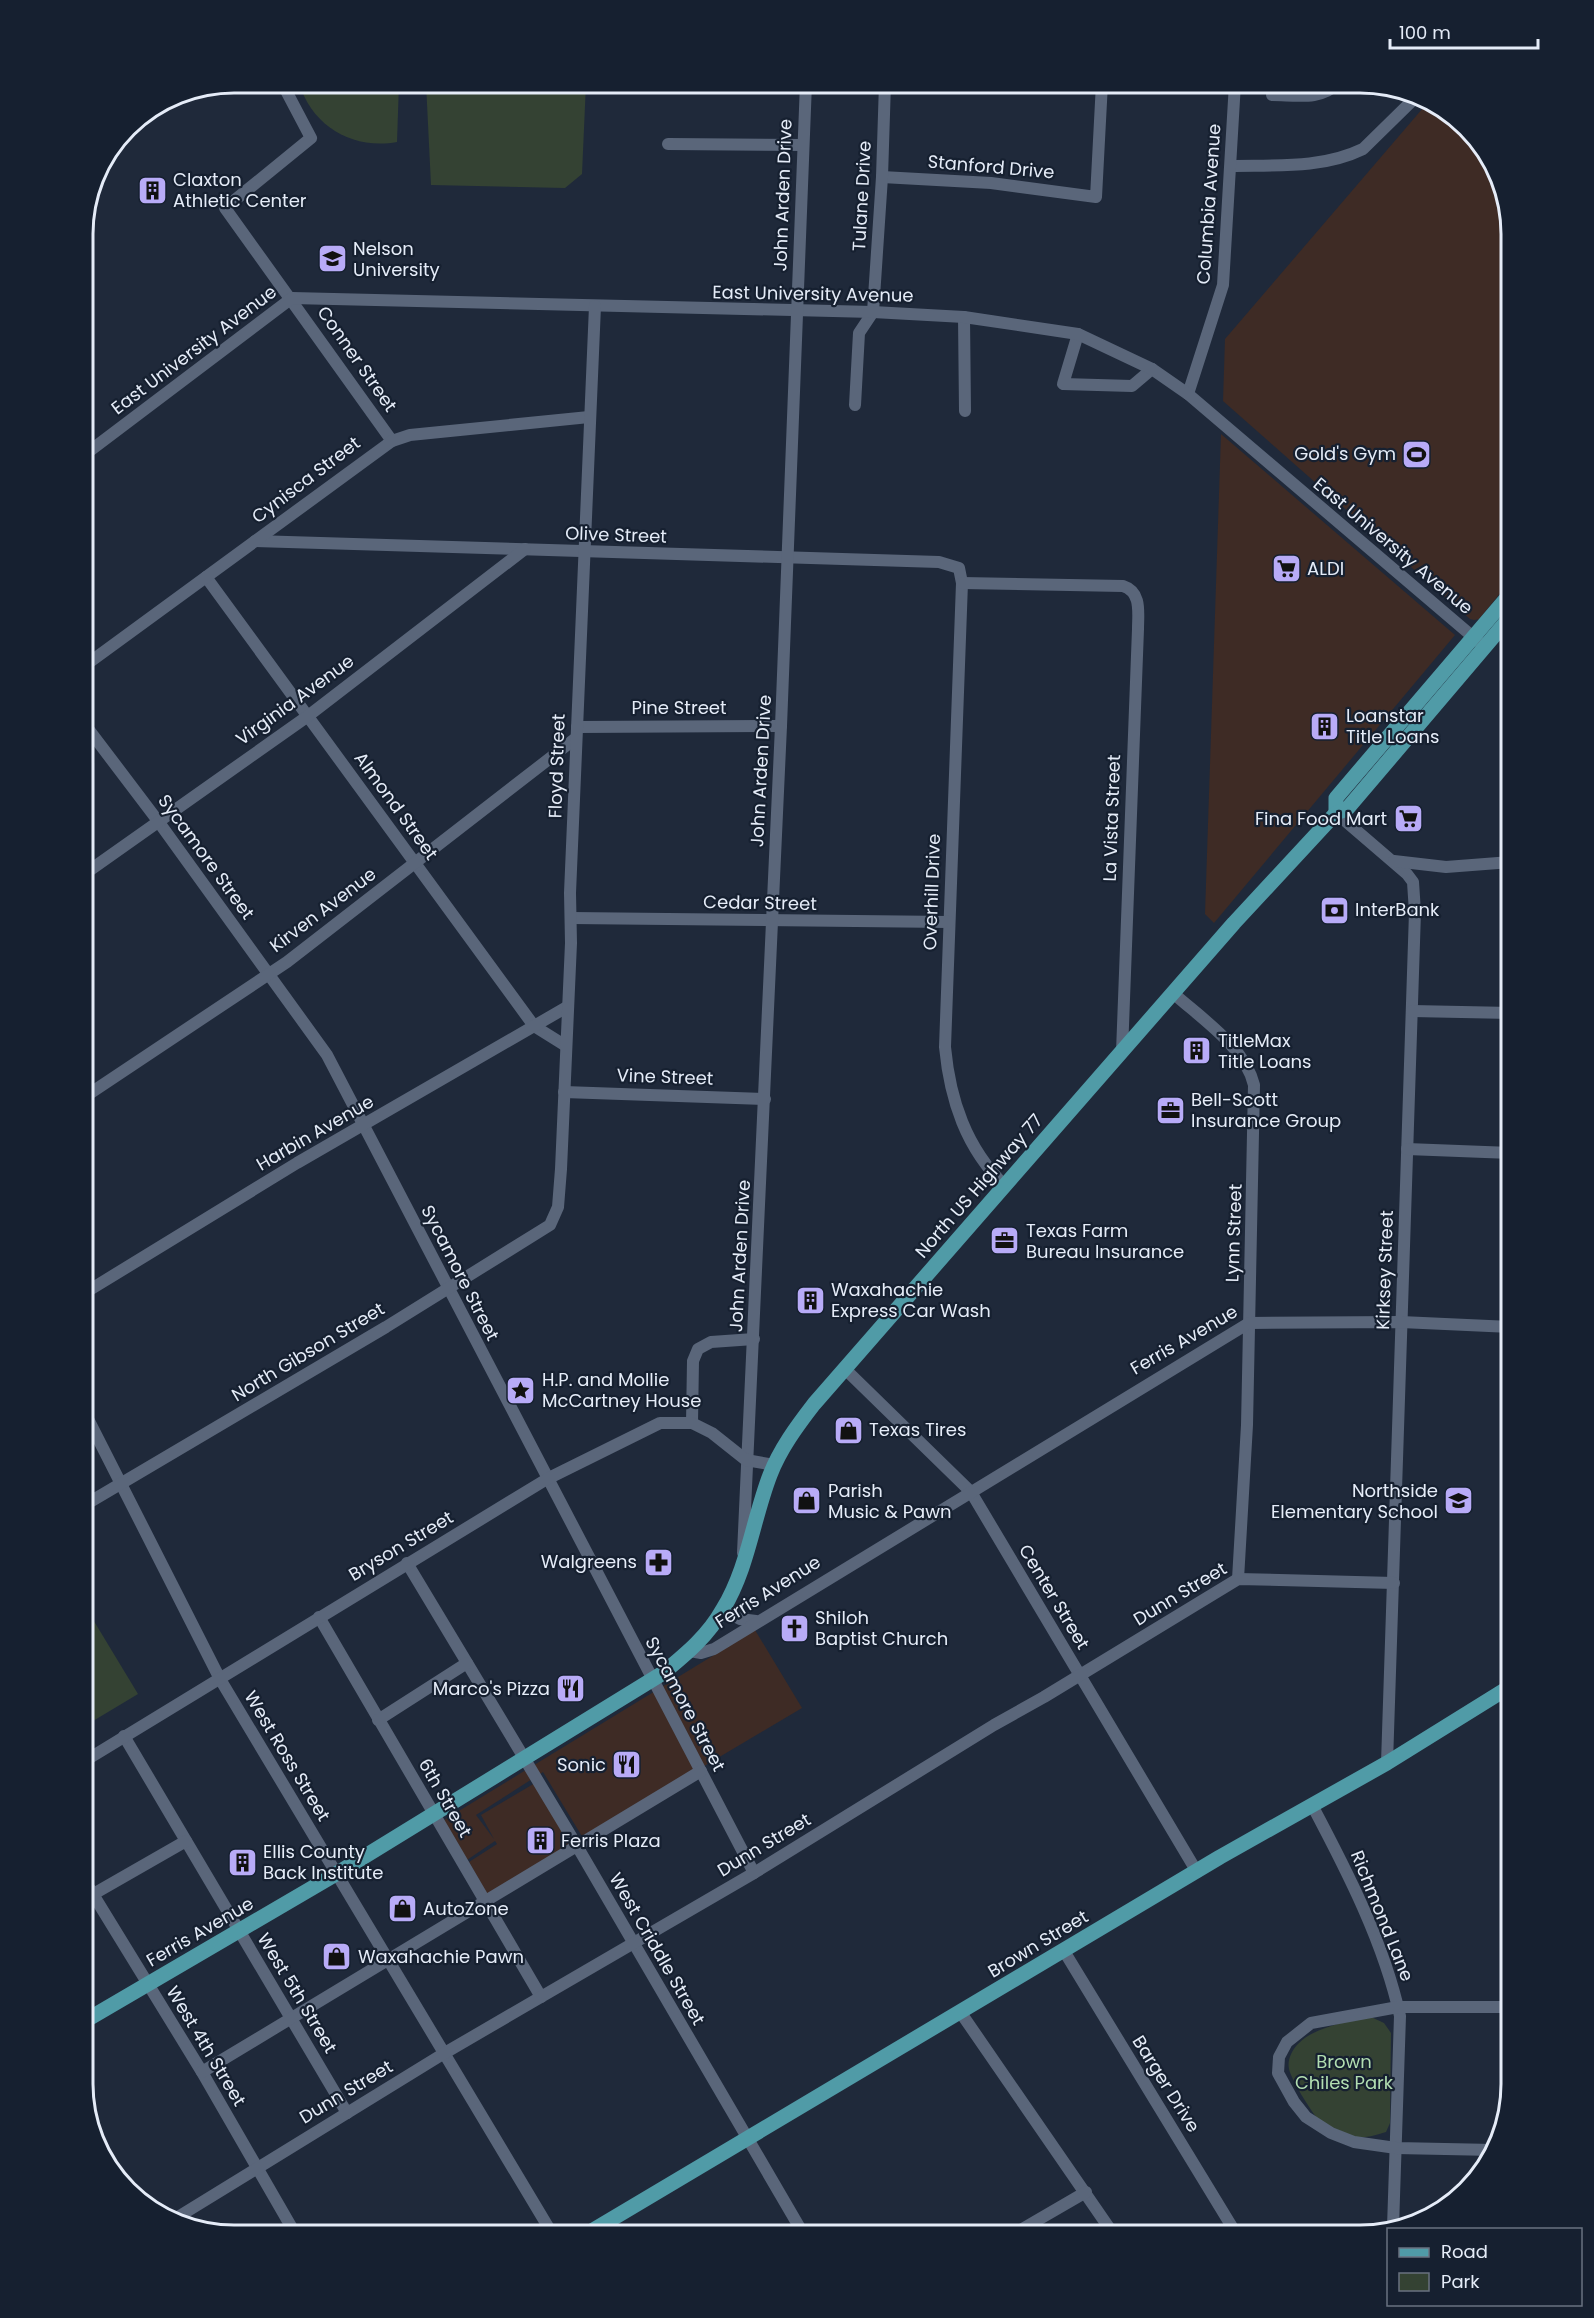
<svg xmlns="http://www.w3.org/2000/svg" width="1594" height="2318" font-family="Poppins,sans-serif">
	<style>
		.commercial { fill: #3e2b25 }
		.park { fill: #344233 }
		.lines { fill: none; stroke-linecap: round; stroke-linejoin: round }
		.minor { stroke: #5a667a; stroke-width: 12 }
		.major { stroke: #509ba7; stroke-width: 15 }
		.labels { text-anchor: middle; stroke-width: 4.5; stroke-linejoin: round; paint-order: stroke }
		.street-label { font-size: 18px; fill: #e5ecf8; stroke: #162030 }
		.poi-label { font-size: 18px; fill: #e5ecf8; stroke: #162030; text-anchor: start }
		.park-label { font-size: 18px; fill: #b2deb1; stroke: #162030 }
		.rim { fill: none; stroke: #e5ecf8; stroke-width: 3 }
	</style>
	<rect width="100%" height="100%" fill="#1f293a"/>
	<!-- commercial -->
	<g class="commercial">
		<polygon points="1429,101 1436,103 1491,158 1511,234 1511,580 1479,619 1474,620 1470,619 1223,401 1225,339"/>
		<polygon points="1221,434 1455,635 1214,923 1205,914"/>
		<polygon points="755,1630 802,1708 583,1838 543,1772 476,1815 494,1839 481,1815 535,1783 570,1845 488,1896 469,1862 497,1844 495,1841 467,1860 444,1820"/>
	</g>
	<!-- park -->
	<g class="park">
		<path d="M299,83H399L397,142C352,150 312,126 299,83Z"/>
		<polygon points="426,83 586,83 582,174 565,188 431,185"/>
		<polygon points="86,1608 138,1694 83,1727 83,1610"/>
		<path d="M1369,2016L1384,2023L1391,2033L1390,2123L1386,2132C1365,2139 1343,2142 1325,2127C1316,2120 1291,2080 1289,2069C1287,2060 1292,2050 1298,2044C1314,2027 1347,2022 1369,2016Z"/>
	</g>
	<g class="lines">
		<!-- minor -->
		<g class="minor">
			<polyline points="282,83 311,138 225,208 392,441"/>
			<path d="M1272,95C1295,95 1321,101 1338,83"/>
			<polyline points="668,144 803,145"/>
			<path d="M1231,166C1275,165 1322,169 1363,149L1416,97"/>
			<polyline points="882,177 991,183 1096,197 1102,83"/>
			<polyline points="964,317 965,411"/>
			<polyline points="1078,334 1063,384 1132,386 1152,369"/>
			<polyline points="1188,394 1223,285 1235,83"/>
			<polyline points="855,405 859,333 873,312 882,177 885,83"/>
			<polyline points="83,456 292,298 873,312 964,317 1078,334 1152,369 1188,394 1479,642"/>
			<path d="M255,541L939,562L959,568L962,583L945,1047C950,1100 966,1148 1005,1186"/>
			<polyline points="206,577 534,1026 566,1046"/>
			<path d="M962,583L1123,586C1142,592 1138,613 1138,629L1122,1052"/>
			<polyline points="83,667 392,441 410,435 589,417"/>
			<polyline points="83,722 158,821 327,1055 754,1873"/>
			<polyline points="577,727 781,726"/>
			<polyline points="1336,813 1407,874 1413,882 1415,912 1387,1763"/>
			<polyline points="1394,861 1446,867 1511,862"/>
			<polyline points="83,875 308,716 525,549"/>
			<polyline points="571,918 949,922"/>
			<path d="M1173,993C1202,1019 1245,1047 1254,1085L1247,1425L1238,1579"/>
			<polyline points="1412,1011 1511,1013"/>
			<polyline points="564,1092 765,1099"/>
			<polyline points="83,1098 287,962 576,738"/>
			<polyline points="1407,1149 1511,1153"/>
			<polyline points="83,1294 297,1163 567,1007"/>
			<polyline points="845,1369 971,1492 1197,1872"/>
			<polyline points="83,1409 220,1679 553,2235"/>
			<polyline points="692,1423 693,1361 698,1349 711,1342 754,1339"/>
			<polyline points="83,1506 386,1327 550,1225 558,1207 561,1169 571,943 570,893 595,306"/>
			<polyline points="743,1553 781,726 806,83"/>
			<polyline points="407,1563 577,1846 804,2235"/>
			<polyline points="723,1610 740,1619 756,1621"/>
			<polyline points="319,1617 541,1997"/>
			<polyline points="690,1651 701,1653 714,1649 1249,1323 1401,1322 1511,1327"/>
			<polyline points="378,1720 467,1663"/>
			<polyline points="124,1736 347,2113"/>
			<polyline points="83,1762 547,1479 660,1423 692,1423 712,1433 746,1460 774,1465"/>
			<path d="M1312,1805C1347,1871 1384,1943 1400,2016L1393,2227"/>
			<polyline points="83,1878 202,2072 296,2235"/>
			<polyline points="83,1900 186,1841"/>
			<polyline points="1064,1951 1237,2235"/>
			<polyline points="961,2013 1114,2235"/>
			<polyline points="202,2072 701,1771"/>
			<polyline points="1494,2150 1396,2148 1354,2142 1331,2133 1306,2117 1294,2102 1278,2073 1279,2057 1287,2042 1311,2023 1398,2007 1511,2007"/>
			<polyline points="173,2220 443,2054 754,1873 994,1725 1044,1697 1238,1579 1394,1583"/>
			<polyline points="1012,2235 1086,2192"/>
		</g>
		<!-- major -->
		<g class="major">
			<polyline points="1336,813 1336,798 1511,593"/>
			<path d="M83,2022L336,1874L663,1673C686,1654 708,1636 723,1609C748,1568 753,1519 770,1475C780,1449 797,1426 814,1404L1234,923L1336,813L1347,809L1511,616"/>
			<polyline points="585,2235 1220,1857 1387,1763 1511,1686"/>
		</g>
	</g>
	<!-- icons -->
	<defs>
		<symbol id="building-square" viewBox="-11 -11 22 22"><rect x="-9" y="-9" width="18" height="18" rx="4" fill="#b8abf7" stroke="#162030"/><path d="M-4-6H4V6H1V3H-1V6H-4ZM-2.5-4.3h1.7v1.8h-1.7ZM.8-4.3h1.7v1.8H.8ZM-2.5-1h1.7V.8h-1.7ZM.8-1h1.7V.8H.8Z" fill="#111"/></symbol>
		<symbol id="university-square" viewBox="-11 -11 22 22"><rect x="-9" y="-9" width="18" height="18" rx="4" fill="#b8abf7" stroke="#162030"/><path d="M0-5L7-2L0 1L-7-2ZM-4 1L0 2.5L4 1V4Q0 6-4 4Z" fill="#111"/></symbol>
		<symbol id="stadium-square" viewBox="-11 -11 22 22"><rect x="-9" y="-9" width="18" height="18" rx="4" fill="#b8abf7" stroke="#162030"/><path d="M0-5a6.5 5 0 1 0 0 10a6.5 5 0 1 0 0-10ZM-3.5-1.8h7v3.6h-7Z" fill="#111"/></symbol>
		<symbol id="supermarket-square" viewBox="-11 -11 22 22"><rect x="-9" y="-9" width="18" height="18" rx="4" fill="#b8abf7" stroke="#162030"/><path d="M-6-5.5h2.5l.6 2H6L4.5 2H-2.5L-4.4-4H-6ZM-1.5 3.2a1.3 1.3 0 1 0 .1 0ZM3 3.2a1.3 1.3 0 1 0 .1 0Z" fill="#111"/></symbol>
		<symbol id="bank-square" viewBox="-11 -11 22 22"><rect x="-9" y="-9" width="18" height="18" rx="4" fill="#b8abf7" stroke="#162030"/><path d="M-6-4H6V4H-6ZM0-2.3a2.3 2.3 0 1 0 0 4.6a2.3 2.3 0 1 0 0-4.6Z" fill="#111"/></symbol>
		<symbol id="office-square" viewBox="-11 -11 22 22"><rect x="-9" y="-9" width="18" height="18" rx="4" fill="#b8abf7" stroke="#162030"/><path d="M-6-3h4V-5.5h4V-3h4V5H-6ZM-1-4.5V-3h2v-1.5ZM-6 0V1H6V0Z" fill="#111"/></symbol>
		<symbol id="sight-square" viewBox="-11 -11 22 22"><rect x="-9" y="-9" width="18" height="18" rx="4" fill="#b8abf7" stroke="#162030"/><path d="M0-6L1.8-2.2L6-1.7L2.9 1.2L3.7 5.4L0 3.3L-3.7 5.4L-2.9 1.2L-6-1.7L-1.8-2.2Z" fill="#111"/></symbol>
		<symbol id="shop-square" viewBox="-11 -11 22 22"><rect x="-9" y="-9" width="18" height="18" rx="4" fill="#b8abf7" stroke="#162030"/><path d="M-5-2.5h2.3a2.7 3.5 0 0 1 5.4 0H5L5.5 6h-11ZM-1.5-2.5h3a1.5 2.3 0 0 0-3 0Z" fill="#111"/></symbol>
		<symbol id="school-square" viewBox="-11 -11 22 22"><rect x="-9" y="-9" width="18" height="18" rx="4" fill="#b8abf7" stroke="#162030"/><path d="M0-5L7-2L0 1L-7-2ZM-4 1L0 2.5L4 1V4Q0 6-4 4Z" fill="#111"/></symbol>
		<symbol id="pharmacy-square" viewBox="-11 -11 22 22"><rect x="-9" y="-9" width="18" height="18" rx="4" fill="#b8abf7" stroke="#162030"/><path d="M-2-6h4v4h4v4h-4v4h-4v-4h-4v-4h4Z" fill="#111"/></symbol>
		<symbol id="church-square" viewBox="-11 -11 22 22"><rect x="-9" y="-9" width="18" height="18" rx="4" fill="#b8abf7" stroke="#162030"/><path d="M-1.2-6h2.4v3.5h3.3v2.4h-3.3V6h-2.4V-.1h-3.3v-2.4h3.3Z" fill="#111"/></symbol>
		<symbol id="restaurant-square" viewBox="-11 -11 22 22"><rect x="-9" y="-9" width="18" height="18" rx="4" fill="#b8abf7" stroke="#162030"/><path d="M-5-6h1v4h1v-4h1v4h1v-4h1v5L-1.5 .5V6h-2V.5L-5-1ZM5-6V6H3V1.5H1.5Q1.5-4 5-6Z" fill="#111"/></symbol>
	</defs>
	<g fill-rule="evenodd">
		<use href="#building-square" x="136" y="174" width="33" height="33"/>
		<use href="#university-square" x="316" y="242" width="33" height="33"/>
		<use href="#stadium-square" x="1400" y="438" width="33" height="33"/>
		<use href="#supermarket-square" x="1270" y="552" width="33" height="33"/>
		<use href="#building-square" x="1308" y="710" width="33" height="33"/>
		<use href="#supermarket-square" x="1392" y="802" width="33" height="33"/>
		<use href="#bank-square" x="1318" y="894" width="33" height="33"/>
		<use href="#building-square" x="1180" y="1034" width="33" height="33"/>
		<use href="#office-square" x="1154" y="1094" width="33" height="33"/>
		<use href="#office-square" x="988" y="1224" width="33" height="33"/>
		<use href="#building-square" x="794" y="1284" width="33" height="33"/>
		<use href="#sight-square" x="504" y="1374" width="33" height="33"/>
		<use href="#shop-square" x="832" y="1414" width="33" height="33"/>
		<use href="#shop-square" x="790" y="1484" width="33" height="33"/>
		<use href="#school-square" x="1442" y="1484" width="33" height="33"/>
		<use href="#pharmacy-square" x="642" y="1546" width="33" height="33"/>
		<use href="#church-square" x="778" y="1612" width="33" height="33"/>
		<use href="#restaurant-square" x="554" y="1672" width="33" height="33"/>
		<use href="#restaurant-square" x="610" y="1748" width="33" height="33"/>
		<use href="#building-square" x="524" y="1824" width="33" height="33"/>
		<use href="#building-square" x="226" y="1846" width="33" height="33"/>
		<use href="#shop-square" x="386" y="1892" width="33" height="33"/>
		<use href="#shop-square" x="320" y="1940" width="33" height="33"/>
	</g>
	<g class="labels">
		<!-- street labels -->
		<g class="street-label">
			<text transform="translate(991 167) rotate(5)" y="6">Stanford Drive</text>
			<text transform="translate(783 195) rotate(-88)" y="6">John Arden Drive</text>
			<text transform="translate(862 196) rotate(-87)" y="6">Tulane Drive</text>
			<text transform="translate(1209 204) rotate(-86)" y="6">Columbia Avenue</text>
			<text transform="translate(813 294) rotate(1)" y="6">East University Avenue</text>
			<text transform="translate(194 350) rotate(-37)" y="6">East University Avenue</text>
			<text transform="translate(357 359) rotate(55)" y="6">Conner Street</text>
			<text transform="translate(306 480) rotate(-37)" y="6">Cynisca Street</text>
			<text transform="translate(616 535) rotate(2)" y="6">Olive Street</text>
			<text transform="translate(1393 546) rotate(40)" y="6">East University Avenue</text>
			<text transform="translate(295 700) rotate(-36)" y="6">Virginia Avenue</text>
			<text x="679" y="714">Pine Street</text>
			<text transform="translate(557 766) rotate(-88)" y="6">Floyd Street</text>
			<text transform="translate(761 771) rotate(-87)" y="6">John Arden Drive</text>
			<text transform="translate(396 806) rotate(54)" y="6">Almond Street</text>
			<text transform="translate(1112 818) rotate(-88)" y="6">La Vista Street</text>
			<text transform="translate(206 857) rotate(54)" y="6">Sycamore Street</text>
			<text transform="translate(932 892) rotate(-88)" y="6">Overhill Drive</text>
			<text transform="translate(760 903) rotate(1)" y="6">Cedar Street</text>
			<text transform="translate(323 910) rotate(-37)" y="6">Kirven Avenue</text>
			<text transform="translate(665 1077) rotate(2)" y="6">Vine Street</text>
			<text transform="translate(315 1133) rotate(-30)" y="6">Harbin Avenue</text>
			<text transform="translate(979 1186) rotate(-49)" y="6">North US Highway 77</text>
			<text transform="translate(1234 1233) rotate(-88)" y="6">Lynn Street</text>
			<text transform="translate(740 1256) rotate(-87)" y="6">John Arden Drive</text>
			<text transform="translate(1385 1270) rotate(-88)" y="6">Kirksey Street</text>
			<text transform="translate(460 1273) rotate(63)" y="6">Sycamore Street</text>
			<text transform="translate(1184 1340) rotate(-30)" y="6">Ferris Avenue</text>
			<text transform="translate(308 1352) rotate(-31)" y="6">North Gibson Street</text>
			<text transform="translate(401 1546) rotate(-31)" y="6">Bryson Street</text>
			<text transform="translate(768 1592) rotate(-32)" y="6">Ferris Avenue</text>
			<text transform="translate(1180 1594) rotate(-31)" y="6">Dunn Street</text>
			<text transform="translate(1054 1597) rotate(59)" y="6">Center Street</text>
			<text transform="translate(685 1704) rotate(62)" y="6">Sycamore Street</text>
			<text transform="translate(287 1756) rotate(59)" y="6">West Ross Street</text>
			<text transform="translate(445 1798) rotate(60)" y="6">6th Street</text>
			<text transform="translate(764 1845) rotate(-31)" y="6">Dunn Street</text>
			<text transform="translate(1382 1916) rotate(68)" y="6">Richmond Lane</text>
			<text transform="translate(200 1932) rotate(-30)" y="6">Ferris Avenue</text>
			<text transform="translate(1038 1944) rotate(-31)" y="6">Brown Street</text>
			<text transform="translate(657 1949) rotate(60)" y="6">West Criddle Street</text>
			<text transform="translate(297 1993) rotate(59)" y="6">West 5th Street</text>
			<text transform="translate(206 2046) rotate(59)" y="6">West 4th Street</text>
			<text transform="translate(1166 2084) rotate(58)" y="6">Barger Drive</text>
			<text transform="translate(346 2092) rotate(-31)" y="6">Dunn Street</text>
		</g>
		<!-- poi labels -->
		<g class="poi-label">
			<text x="173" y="186">Claxton<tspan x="173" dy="21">Athletic Center</tspan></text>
			<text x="353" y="255">Nelson<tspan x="353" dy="21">University</tspan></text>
			<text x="1396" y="460" text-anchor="end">Gold's Gym</text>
			<text x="1307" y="575">ALDI</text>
			<text x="1346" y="722">Loanstar<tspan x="1346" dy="21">Title Loans</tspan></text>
			<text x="1387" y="825" text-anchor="end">Fina Food Mart</text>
			<text x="1355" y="916">InterBank</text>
			<text x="1218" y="1047">TitleMax<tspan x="1218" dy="21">Title Loans</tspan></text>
			<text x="1191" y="1106">Bell-Scott<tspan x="1191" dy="21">Insurance Group</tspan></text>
			<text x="1026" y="1237">Texas Farm<tspan x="1026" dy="21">Bureau Insurance</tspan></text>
			<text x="831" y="1296">Waxahachie<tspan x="831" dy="21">Express Car Wash</tspan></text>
			<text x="542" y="1386">H.P. and Mollie<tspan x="542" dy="21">McCartney House</tspan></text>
			<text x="869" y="1436">Texas Tires</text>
			<text x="828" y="1497">Parish<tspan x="828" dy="21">Music &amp; Pawn</tspan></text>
			<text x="1438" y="1497" text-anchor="end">Northside<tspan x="1438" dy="21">Elementary School</tspan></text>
			<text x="637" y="1568" text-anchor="end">Walgreens</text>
			<text x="815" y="1624">Shiloh<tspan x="815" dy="21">Baptist Church</tspan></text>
			<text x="550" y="1695" text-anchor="end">Marco's Pizza</text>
			<text x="606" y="1771" text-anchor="end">Sonic</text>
			<text x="561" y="1847">Ferris Plaza</text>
			<text x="263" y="1858">Ellis County<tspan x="263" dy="21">Back Institute</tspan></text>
			<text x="423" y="1915">AutoZone</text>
			<text x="358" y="1963">Waxahachie Pawn</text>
		</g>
		<!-- park labels -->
		<g class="park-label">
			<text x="1344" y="2068">Brown<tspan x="1344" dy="21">Chiles Park</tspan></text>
		</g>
	</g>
	<!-- crop -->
	<path d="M0 0H1594V2318H0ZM234 93H1360A141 141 0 0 1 1501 234V2084A141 141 0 0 1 1360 2225H234A141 141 0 0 1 93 2084V234A141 141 0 0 1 234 93Z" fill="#162030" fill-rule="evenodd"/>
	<path class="rim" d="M234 93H1360A141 141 0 0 1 1501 234V2084A141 141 0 0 1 1360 2225H234A141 141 0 0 1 93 2084V234A141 141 0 0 1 234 93Z"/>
	<!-- legend -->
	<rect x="1387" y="2228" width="195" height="78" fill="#162030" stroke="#697280" stroke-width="1.5"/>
	<rect x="1399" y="2248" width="30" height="9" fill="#509ba7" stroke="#697280" stroke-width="1.5"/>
	<text x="1441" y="2258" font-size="18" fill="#e5ecf8">Road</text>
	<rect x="1399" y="2273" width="30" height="18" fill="#344233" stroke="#697280" stroke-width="1.5"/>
	<text x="1441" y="2288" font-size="18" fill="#e5ecf8">Park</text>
	<!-- scale -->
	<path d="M1390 39v9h148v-9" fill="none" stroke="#e5ecf8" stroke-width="3"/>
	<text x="1399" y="39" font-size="18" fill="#e5ecf8" stroke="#162030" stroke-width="4.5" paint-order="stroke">100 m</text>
</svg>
